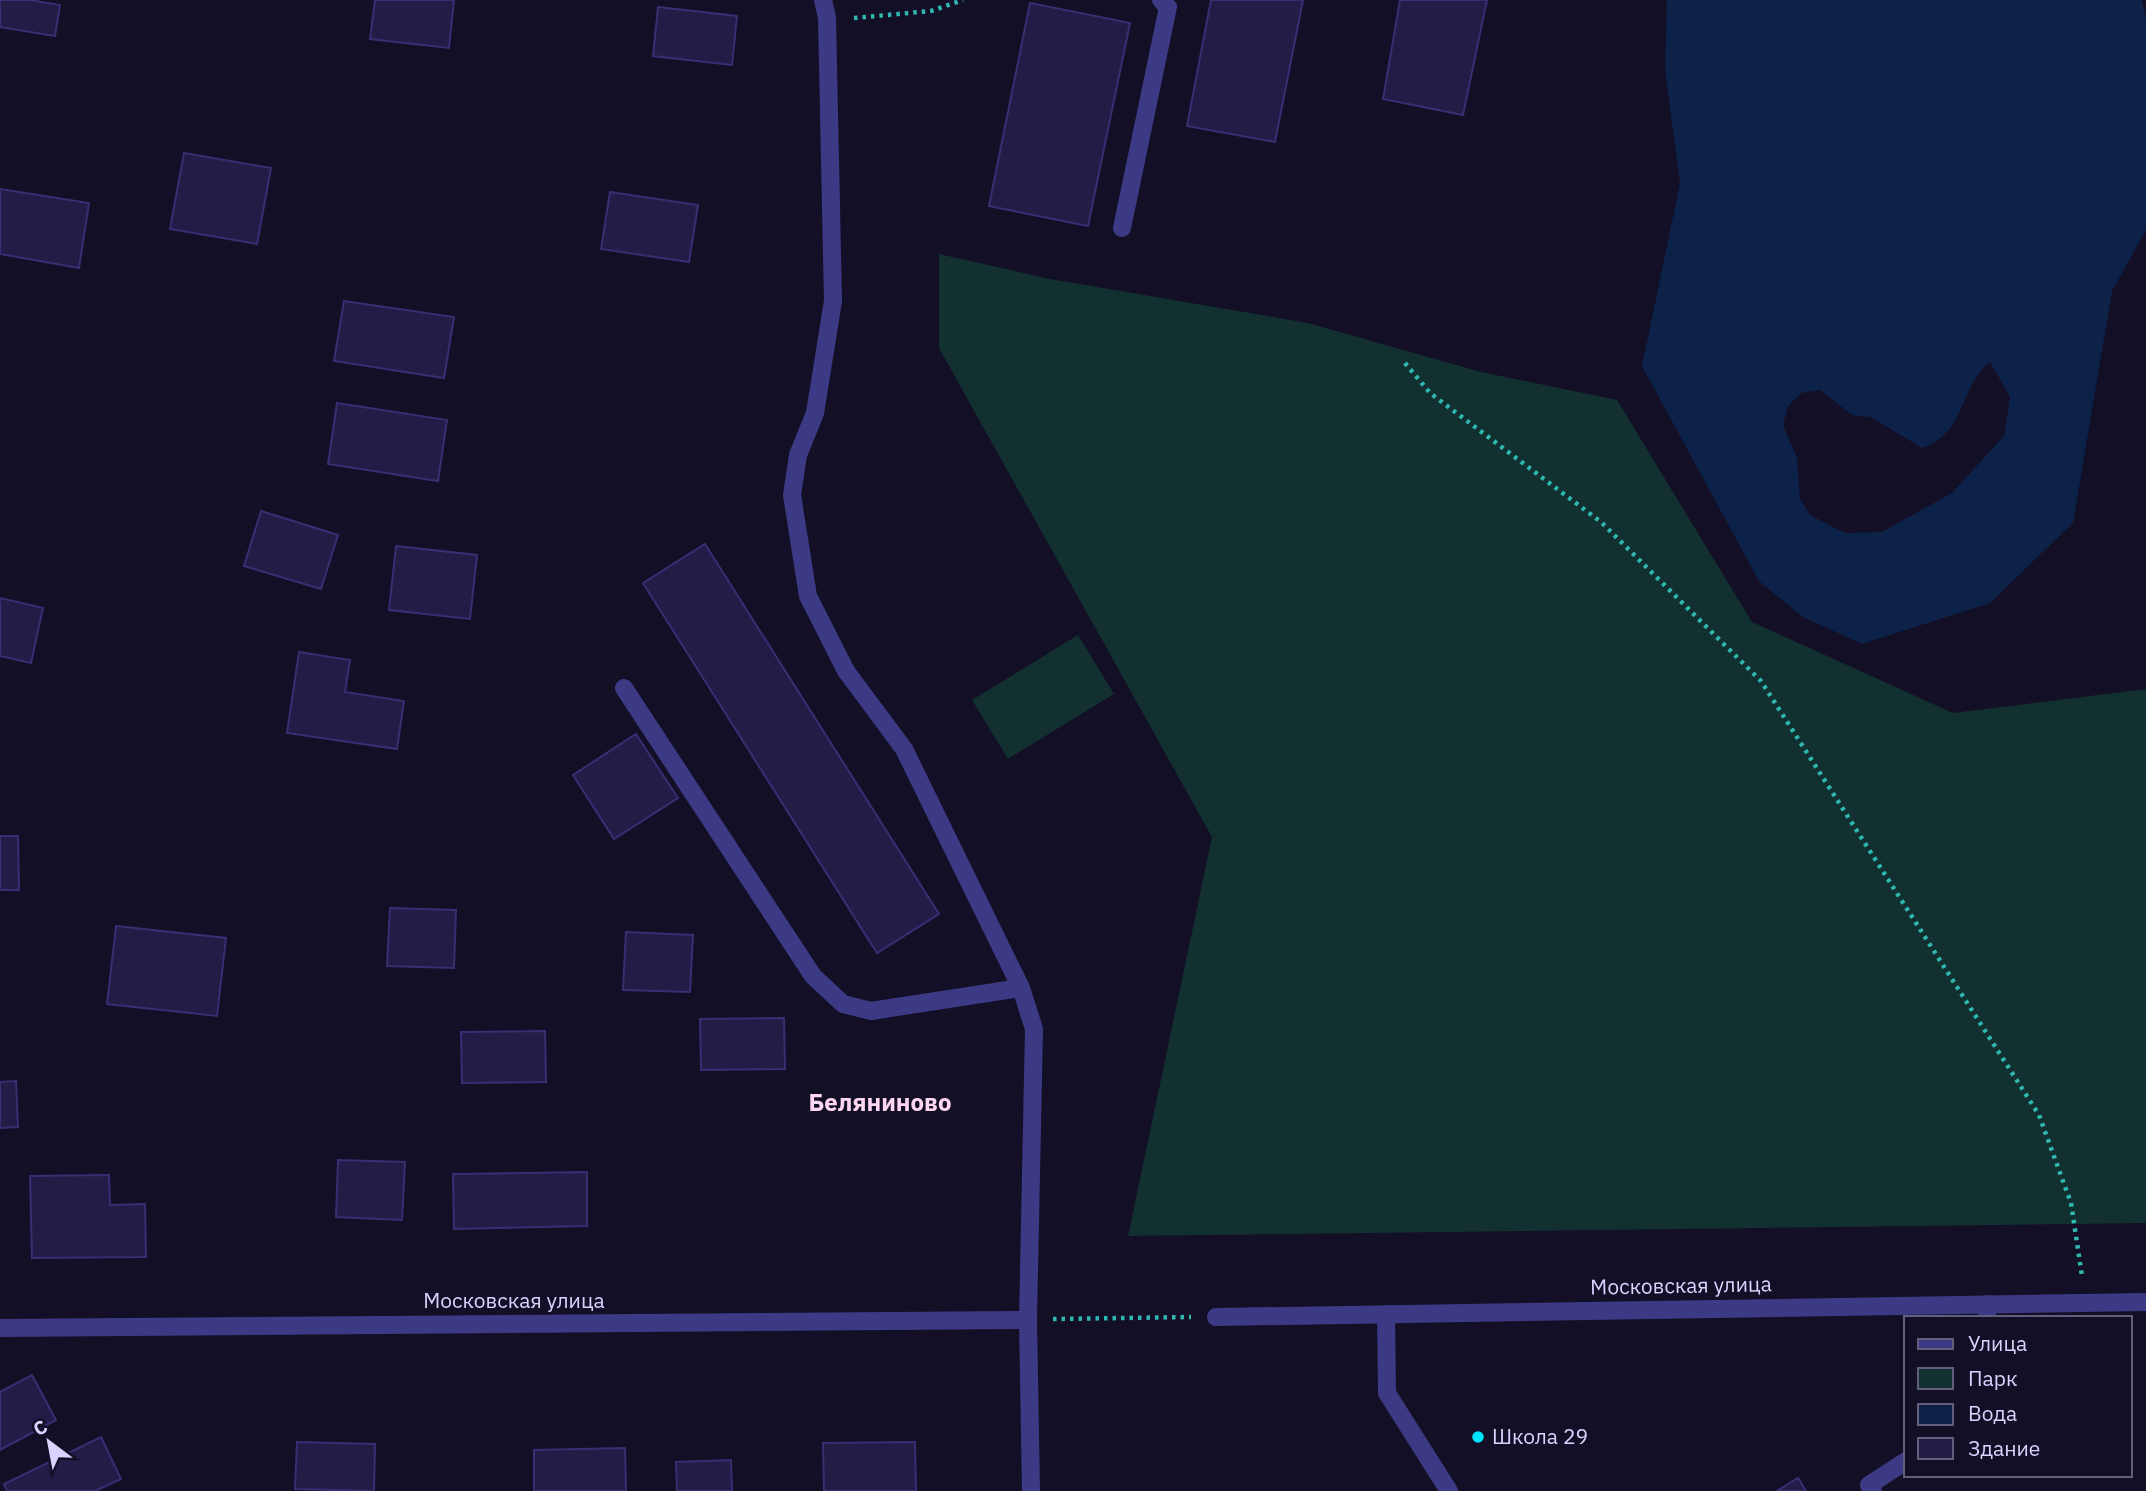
<svg xmlns="http://www.w3.org/2000/svg" width="2146" height="1491" font-family="'IBM Plex Sans',sans-serif">
	<style>
		.green { fill: #12302f }
		.water { fill: #0c2248; fill-rule: evenodd }
		.building { fill: #241b47; stroke: #3b2d73; stroke-width: 2 }
		.lines { fill: none; stroke-linecap: round; stroke-linejoin: round }
		.path { stroke: #2fb8b0; stroke-width: 4.5; stroke-dasharray: 3.5 5; stroke-linecap: butt }
		.lane { stroke: #3d3a85; stroke-width: 18 }
		.street { stroke: #3d3a85; stroke-width: 18 }
		.poi-dot { fill: #00e5ff; stroke: #130f26; stroke-width: 2.5 }
		.labels { text-anchor: middle; stroke-width: 5; stroke-linejoin: round; paint-order: stroke }
		.street-label { font-size: 21px; fill: #d9d4ff; stroke: #130f26 }
		.poi-label { font-size: 21px; fill: #d9d4ff; stroke: #130f26; text-anchor: start }
		.quarter-label { font-size: 24px; font-weight: bold; fill: #ffd6f0; stroke: #130f26 }
	</style>
	<rect width="100%" height="100%" fill="#130f26"/>
	<!-- green -->
	<g class="green">
		<polygon points="939,254 1050,279 1308,323 1481,372 1617,400 1752,622 1953,713 2146,689 2146,1223 1128,1236 1212,837 939,348"/>
		<polygon points="1078,635 1114,694 1008,759 972,700"/>
	</g>
	<!-- water -->
	<path class="water" d="M1667,0H2142L2146,18V230L2112,291L2073,523L1990,603L1862,644L1803,617L1759,581L1642,366L1680,183L1665,70ZM1990,362L2010,397L2004,436L1952,493L1882,532L1845,533L1810,515L1800,499L1797,458L1783,425L1788,406L1801,393L1820,390L1852,415L1871,417L1922,448C1967,433 1958,388 1990,362Z"/>
	<!-- building -->
	<g class="building">
		<polygon points="0,0 30,0 60,5 55,36 0,27"/>
		<polygon points="375,0 454,0 449,48 370,39"/>
		<polygon points="1211,0 1303,0 1275,142 1187,126"/>
		<polygon points="1400,0 1487,0 1463,115 1383,99"/>
		<polygon points="1030,3 1130,23 1088,226 989,206"/>
		<polygon points="658,7 737,16 732,65 653,56"/>
		<polygon points="184,153 271,168 257,244 170,229"/>
		<polygon points="0,189 89,203 79,268 0,254"/>
		<polygon points="610,192 698,205 689,262 601,249"/>
		<polygon points="344,301 454,317 444,378 334,361"/>
		<polygon points="337,403 447,420 438,481 328,464"/>
		<polygon points="261,511 338,535 321,589 244,566"/>
		<polygon points="705,544 939,914 877,953 643,583"/>
		<polygon points="396,546 477,555 470,619 389,610"/>
		<polygon points="0,598 43,608 31,663 0,656"/>
		<polygon points="299,652 350,660 345,692 404,701 397,749 287,733"/>
		<polygon points="636,734 678,798 614,839 573,775"/>
		<polygon points="0,836 18,836 19,890 0,890"/>
		<polygon points="390,908 456,910 454,968 387,966"/>
		<polygon points="116,926 226,938 217,1016 107,1004"/>
		<polygon points="626,932 693,935 690,992 623,990"/>
		<polygon points="784,1018 785,1069 701,1070 700,1019"/>
		<polygon points="545,1031 546,1082 462,1083 461,1032"/>
		<polygon points="16,1081 18,1127 0,1128 0,1082"/>
		<polygon points="338,1160 405,1162 402,1220 336,1217"/>
		<polygon points="587,1172 587,1226 454,1229 453,1174"/>
		<polygon points="109,1175 110,1205 145,1204 146,1257 32,1258 30,1176"/>
		<polygon points="32,1375 56,1420 0,1450 0,1392"/>
		<polygon points="101,1437 121,1479 95,1491 7,1491 4,1484"/>
		<polygon points="297,1442 375,1444 374,1491 295,1489"/>
		<polygon points="915,1442 916,1491 824,1491 823,1443"/>
		<polygon points="625,1448 626,1491 534,1491 534,1450"/>
		<polygon points="731,1460 732,1491 677,1491 676,1462"/>
		<polygon points="1798,1478 1806,1491 1777,1491"/>
	</g>
	<g class="lines">
		<!-- path -->
		<g class="path">
			<polyline points="854,18 931,11 963,0"/>
			<polyline points="1405,363 1430,393 1601,522 1761,681 2039,1115 2071,1203 2082,1276"/>
			<polyline points="1053,1319 1191,1317"/>
		</g>
		<!-- lane -->
		<g class="lane">
			<polyline points="823,0 827,18 833,301 815,413 798,455 792,495 808,596 846,671 904,749 1021,988 1034,1029 1028,1320 1031,1491"/>
			<polyline points="1122,228 1168,7 1161,0"/>
			<polyline points="624,688 813,976 843,1004 871,1011 1021,988"/>
			<polyline points="1987,1304 1987,1318"/>
			<polyline points="1386,1314 1387,1393 1449,1491"/>
			<polyline points="1873,1491 1869,1485 1906,1461"/>
		</g>
		<!-- street -->
		<g class="street">
			<polyline points="1216,1317 2146,1302"/>
			<polyline points="0,1328 1028,1320"/>
		</g>
	</g>
	<!-- markers -->
	<circle class="poi-dot" cx="1478" cy="1437" r="7"/>
	<g class="labels">
		<!-- street labels -->
		<g class="street-label">
			<text transform="translate(1681 1286) rotate(-1)" y="7">Московская улица</text>
			<text x="514" y="1308">Московская улица</text>
		</g>
		<!-- poi labels -->
		<g class="poi-label">
			<text x="1492" y="1444">Школа 29</text>
		</g>
		<!-- quarter labels -->
		<g class="quarter-label">
			<text x="880" y="1111">Беляниново</text>
		</g>
	</g>
	<!-- legend -->
	<rect x="1904" y="1316" width="228" height="161" fill="#130f26" stroke="#625e7d" stroke-width="2"/>
	<rect x="1918" y="1339" width="35" height="10" fill="#3d3a85" stroke="#625e7d" stroke-width="2"/>
	<text x="1968" y="1351" font-size="21" fill="#d9d4ff">Улица</text>
	<rect x="1918" y="1368" width="35" height="21" fill="#12302f" stroke="#625e7d" stroke-width="2"/>
	<text x="1968" y="1386" font-size="21" fill="#d9d4ff">Парк</text>
	<rect x="1918" y="1404" width="35" height="21" fill="#0c2248" stroke="#625e7d" stroke-width="2"/>
	<text x="1968" y="1421" font-size="21" fill="#d9d4ff">Вода</text>
	<rect x="1918" y="1438" width="35" height="21" fill="#241b47" stroke="#625e7d" stroke-width="2"/>
	<text x="1968" y="1456" font-size="21" fill="#d9d4ff">Здание</text>
	<!-- north arrow -->
	<g transform="translate(49 1442) rotate(328)" stroke="#130f26" stroke-width="5" paint-order="stroke">
	<path d="M0-5L12 26L0 18L-12 26Z" fill="#d9d4ff"/>
	<text y="-10" font-size="19" font-weight="bold" text-anchor="middle" fill="#d9d4ff">С</text>
	</g>
</svg>
